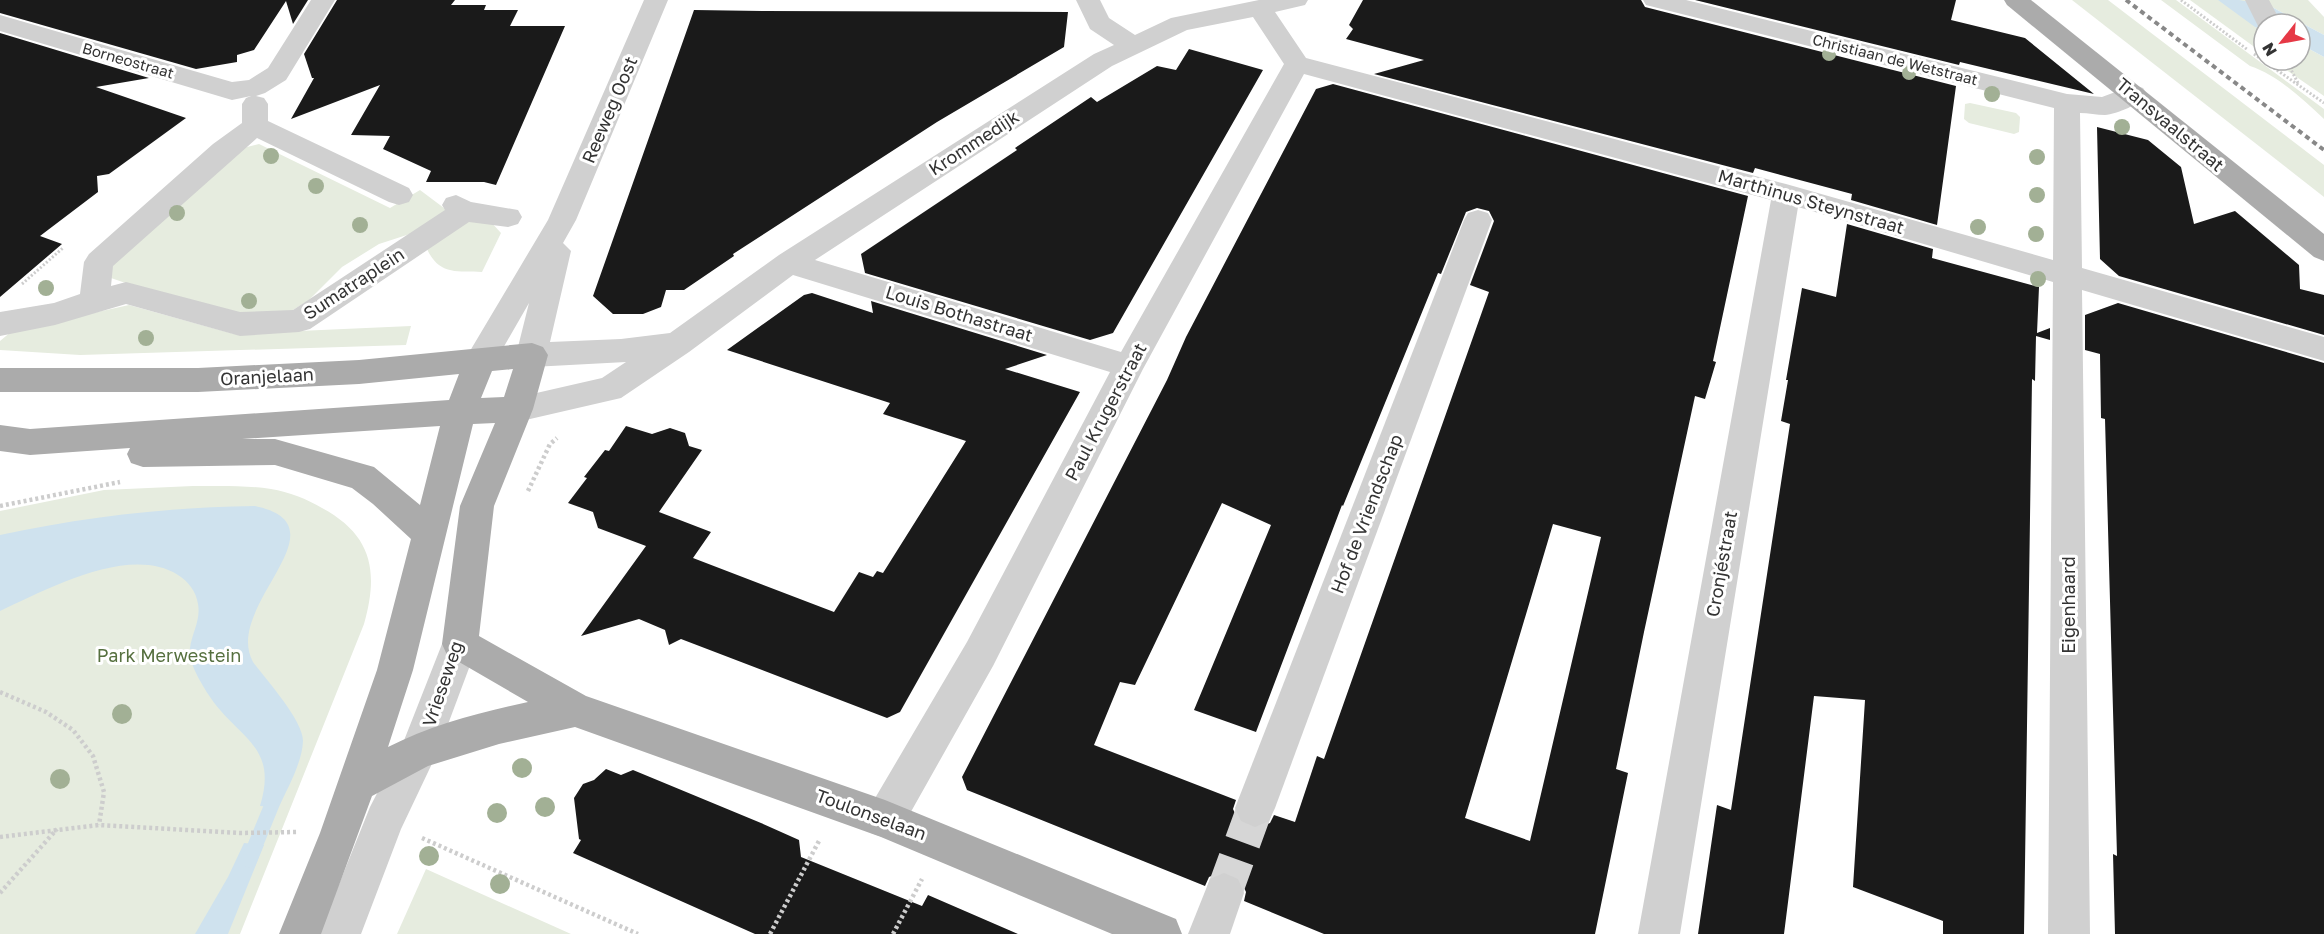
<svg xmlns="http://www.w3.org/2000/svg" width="2324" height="934" font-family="'Golos Text',sans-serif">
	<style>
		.green { fill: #e6ecdf }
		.water { fill: #cfe2ee }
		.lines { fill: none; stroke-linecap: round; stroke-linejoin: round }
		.stream { fill: #cfe2ee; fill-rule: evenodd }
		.building { fill: #1a1a1a; fill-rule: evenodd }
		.minor-tunnel { stroke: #d6d6d6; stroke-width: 36; stroke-dasharray: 36 18; stroke-linecap: butt }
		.path-far1 { stroke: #cdcdcd; stroke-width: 3; stroke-dasharray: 2 2; stroke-linecap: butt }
		.path { stroke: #cdcdcd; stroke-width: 4.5; stroke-dasharray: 3 3; stroke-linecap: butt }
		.minor { fill: #d0d0d0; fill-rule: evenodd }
		.major { fill: #ababab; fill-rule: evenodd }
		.rail { stroke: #888; stroke-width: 4; stroke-dasharray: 5 4; stroke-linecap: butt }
		.tree { fill: #a2b095 }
		.labels { text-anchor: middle; stroke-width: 6; stroke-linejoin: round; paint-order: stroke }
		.far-street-label { font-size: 15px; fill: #333; stroke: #fff }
		.street-label { font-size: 18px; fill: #333; stroke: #fff }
		.park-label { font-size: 18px; fill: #56703f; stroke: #fff }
	</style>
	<rect width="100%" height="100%" fill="#fff"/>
	<!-- green -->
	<g class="green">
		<polygon points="2072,0 2108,0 2324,165 2324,197"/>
		<path d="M2161,0H2176L2324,109V119C2302,99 2278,75 2250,66Z"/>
		<polygon points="2190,0 2248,0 2264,32 2264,54"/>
		<polygon points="2267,0 2308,0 2324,17 2324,35 2270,6"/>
		<polygon points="2300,44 2324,57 2324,96 2272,60 2300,60"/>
		<polygon points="1970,103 2016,113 2020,117 2019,132 2014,134 1969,123 1964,119 1965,104"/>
		<polygon points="259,144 390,208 420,190 448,211 416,232 379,244 342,267 309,300 280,318 204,310 111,278 108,265 239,149"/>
		<path d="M468,218L489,220L501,233L482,272C456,271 439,275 427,249Z"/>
		<polygon points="129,305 234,334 411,326 406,345 80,355 0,350 0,341 12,331"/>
		<path d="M193,486C219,486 245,485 271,489C289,492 307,499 322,508C372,535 379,571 364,624L240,934H0V511L104,490Z"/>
		<polygon points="426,869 571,934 397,934"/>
	</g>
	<!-- water -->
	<g class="water">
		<polygon points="2218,0 2239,0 2270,6 2324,35 2324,57 2300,44 2300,24 2264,24 2264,30 2255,27"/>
		<path d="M255,506C349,526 222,606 253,662C266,680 303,720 303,741C302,763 288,787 279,807L260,806C279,744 237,739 208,694C201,682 188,663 190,648C192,633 201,620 198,604C196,591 188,581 178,575C129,544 46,590 0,611V535C84,517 168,507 255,506Z"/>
		<polygon points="244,843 264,845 228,934 195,934 228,877"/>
	</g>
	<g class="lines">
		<!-- stream -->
		<polygon class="stream" points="271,799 277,802 279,807 255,866 249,868 243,866 241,860 265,802"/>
	</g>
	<!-- building -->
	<g class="building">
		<polygon points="0,0 308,0 293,24 286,1 254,50 237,55 237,62 196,69 0,13"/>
		<polygon points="337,0 455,0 451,5 486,5 484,10 518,10 510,26 565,26 496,185 484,182 426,182 431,171 383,149 390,136 351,135 380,85 291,119 314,78 312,78 304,54"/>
		<polygon points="1363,0 1641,0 1645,7 1956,86 1937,225 1851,200 1852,194 1755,168 1753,173 1374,74 1424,60 1346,39 1353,29 1349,25"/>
		<polygon points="1695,0 1956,0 1951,20 2025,38 2094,94 1960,62 1959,65"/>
		<polygon points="694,10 762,11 1068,12 1064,47 937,122 733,254 734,256 684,290 666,290 661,307 643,314 613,314 593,296"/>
		<polygon points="0,33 149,78 96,87 186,118 109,174 97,176 98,192 40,236 62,244 0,297"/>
		<polygon points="1189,49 1263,70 1113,333 1090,340 865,273 861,254 1017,150 1015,148 1091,97 1097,102 1157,66 1176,70"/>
		<path d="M1333,84L1748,196L1713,361L1716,362L1705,399L1695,396L1644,632L1616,769L1628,773L1595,934H1324L1244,901L1246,892L1239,877L1223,871L1209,877L1205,886L967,790L962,777L1167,380L1186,337L1316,89ZM1477,208L1489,211L1494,221L1470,285L1489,292L1324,759L1317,756L1295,822L1274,815L1270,823L1254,829L1239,822L1233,809L1236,800L1094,745L1120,682L1135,685L1222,503L1271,525L1194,710L1256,732L1342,505L1343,506L1438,273L1441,274L1466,212ZM1553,524L1601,537L1530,841L1465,818Z"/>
		<polygon points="2097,127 2148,140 2181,167 2194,224 2235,211 2299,265 2300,289 2324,295 2324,335 2119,276 2100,259"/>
		<polygon points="1847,224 1933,249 1932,258 2039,287 2037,333 2050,328 2050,340 2036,336 2035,381 2032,379 2024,934 1943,934 1943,921 1853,887 1865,700 1814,696 1784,934 1698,934 1717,805 1731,810 1790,424 1781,421 1788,380 1786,380 1802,288 1836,297"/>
		<polygon points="812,293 873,313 871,301 1047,355 1005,369 1080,392 900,712 887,718 681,639 669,645 665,630 639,619 581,636 646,546 598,528 593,512 568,503 587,478 584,477 605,450 609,451 626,426 652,434 670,428 685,433 689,446 702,450 659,512 711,532 693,558 834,612 859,572 873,577 877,571 883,573 966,441 883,414 890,403 727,350 804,295"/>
		<polygon points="2118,303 2324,363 2324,934 2115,934 2113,854 2117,856 2105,419 2101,418 2100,354 2085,350 2085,315"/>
		<polygon points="606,769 621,775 633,770 761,823 799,840 801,857 922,906 928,895 1018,934 755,934 573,853 581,840 579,839 574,798 583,784 594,780"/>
	</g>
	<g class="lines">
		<!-- minor-tunnel -->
		<polyline class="minor-tunnel" points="1224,893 1255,808"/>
		<!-- path-far1 -->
		<g class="path-far1">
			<polyline points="2181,0 2248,50"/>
			<polyline points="2254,54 2324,103"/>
			<polyline points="2286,60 2298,83"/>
			<polyline points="22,284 64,247"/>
		</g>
		<!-- path -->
		<g class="path">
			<polyline points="528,491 550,444 557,438"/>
			<polyline points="0,506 120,482"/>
			<polyline points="0,692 46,712 73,730 93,756 104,792 99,825"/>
			<polyline points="0,837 99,825 240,833 297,832"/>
			<polyline points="422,838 638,934"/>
			<polyline points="0,893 57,829"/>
			<polyline points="770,934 820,839"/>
			<polyline points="893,934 922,879"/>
		</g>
		<!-- minor -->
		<g class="minor">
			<polygon points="311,0 335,0 286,80 265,93 256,96 264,98 268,104 268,121 409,188 413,195 409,202 399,205 389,202 257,138 113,266 111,286 126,282 240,312 293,310 445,210 442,205 446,198 456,195 471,202 518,210 522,217 518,224 508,227 469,222 310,329 299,332 240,336 126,304 55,325 0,336 0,312 54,303 80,294 84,262 89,254 213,144 242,123 242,104 246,98 251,96 232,100 0,31 0,15 232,82 249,80 268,68"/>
			<path d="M644,0H668L576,220L563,243L571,251L550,342L621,339L670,333L779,255L1094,54L1114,45L1090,29L1076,0H1100L1109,18L1135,35L1171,18L1259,0H1308L1305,5L1275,12L1306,58L1786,184L2053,260L2054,108L1646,5L1643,0H1686L2067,94L2102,97L2134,85L2143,88L2147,94C2141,104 2117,114 2105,115C2097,115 2088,113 2080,113L2082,268L2324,337V361L2082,290L2090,934H2048L2053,282L1798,207L1680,934H1638L1771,200L1304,74L1143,369L993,666L899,833L885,838L871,833L865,819L871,805L967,642L1110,372L793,275L689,352L621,398L517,422L506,418L501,409L506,400L602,378L626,362L532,367L521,363L516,355L529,303L491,369L480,373L469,369L464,361L548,220ZM1253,17L1284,64L1121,352L815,260L1112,66L1187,30Z"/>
			<polygon points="2245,0 2269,0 2282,24 2264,24 2264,31 2260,30"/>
			<polygon points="1478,210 1488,213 1492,220 1275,808 1269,821 1255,827 1241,821 1235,808 1464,220 1468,213"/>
			<polygon points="460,628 473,633 478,644 438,751 401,829 361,934 319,934 370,807 403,743 442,644 447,633"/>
			<polygon points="1224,873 1238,879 1244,893 1230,934 1188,934 1210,879"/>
		</g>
		<!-- major -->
		<g class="major">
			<polygon points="2004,0 2031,0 2324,234 2324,261 2314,257 2007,5"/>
			<path d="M532,343L543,347L548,355L533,409L494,506L479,636L586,696L885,800L1176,919L1182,934H1112L881,837L575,727L499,744L428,766L372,796L321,934H279L320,833L377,670L411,539L373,504L352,488L275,465L143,467L131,463L127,454L130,448L30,455L0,451V425L30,429L449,400L459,374L359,384L198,392H0V368H198L359,360ZM513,369L504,397L481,398L492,371ZM495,423L460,506L442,644L447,655L528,702C481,712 431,725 388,747L413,670L473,424ZM440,426L420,505L374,467L275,439H242Z"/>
		</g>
		<!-- rail -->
		<polyline class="rail" points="2126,0 2324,150"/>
	</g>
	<!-- trees -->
	<g class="tree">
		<circle cx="1829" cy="54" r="7"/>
		<circle cx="1909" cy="73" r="7"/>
		<circle cx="1992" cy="94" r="8"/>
		<circle cx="2122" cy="127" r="8"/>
		<circle cx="271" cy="156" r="8"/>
		<circle cx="2037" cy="157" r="8"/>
		<circle cx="316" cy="186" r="8"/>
		<circle cx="2037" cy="195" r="8"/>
		<circle cx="177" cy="213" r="8"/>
		<circle cx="360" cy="225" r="8"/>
		<circle cx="1978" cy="227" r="8"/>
		<circle cx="2036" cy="234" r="8"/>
		<circle cx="2038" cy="279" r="8"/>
		<circle cx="46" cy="288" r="8"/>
		<circle cx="249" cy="301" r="8"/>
		<circle cx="146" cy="338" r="8"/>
		<circle cx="122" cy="714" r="10"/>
		<circle cx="522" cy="768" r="10"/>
		<circle cx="60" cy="779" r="10"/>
		<circle cx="545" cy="807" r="10"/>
		<circle cx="497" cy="813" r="10"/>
		<circle cx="429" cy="856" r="10"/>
		<circle cx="500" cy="884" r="10"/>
	</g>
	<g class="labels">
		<!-- far-street labels -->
		<g class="far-street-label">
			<text transform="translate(1895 60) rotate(14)" y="5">Christiaan de Wetstraat</text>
			<text transform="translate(128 61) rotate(16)" y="5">Borneostraat</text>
		</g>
		<!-- street labels -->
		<g class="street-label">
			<text transform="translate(610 110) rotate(-67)" y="6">Reeweg Oost</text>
			<text transform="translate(2170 125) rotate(40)" y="6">Transvaalstraat</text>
			<text transform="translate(974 143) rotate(-33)" y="6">Krommedijk</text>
			<text transform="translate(1811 202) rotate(16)" y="6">Marthinus Steynstraat</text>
			<text transform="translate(354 284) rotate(-33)" y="6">Sumatraplein</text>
			<text transform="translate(959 314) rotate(17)" y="6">Louis Bothastraat</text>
			<text transform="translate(267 377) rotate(-3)" y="6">Oranjelaan</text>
			<text transform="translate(1106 412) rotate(-62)" y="6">Paul Krugerstraat</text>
			<text transform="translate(1367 514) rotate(-69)" y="6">Hof de Vriendschap</text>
			<text transform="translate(1722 564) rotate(-80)" y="6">Cronjéstraat</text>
			<text transform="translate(2069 605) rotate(-90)" y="6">Eigenhaard</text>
			<text transform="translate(443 684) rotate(-71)" y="6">Vrieseweg</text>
			<text transform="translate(871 815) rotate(20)" y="6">Toulonselaan</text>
		</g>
		<!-- park labels -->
		<g class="park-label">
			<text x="169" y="662">Park Merwestein</text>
		</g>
	</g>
	<!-- north arrow -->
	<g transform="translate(2282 42) rotate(239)"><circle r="28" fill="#ffffff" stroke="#adadad" stroke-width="1.5"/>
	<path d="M0-4.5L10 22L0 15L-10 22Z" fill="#e63946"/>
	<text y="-9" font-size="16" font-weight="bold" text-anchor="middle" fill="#333333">N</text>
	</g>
</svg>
